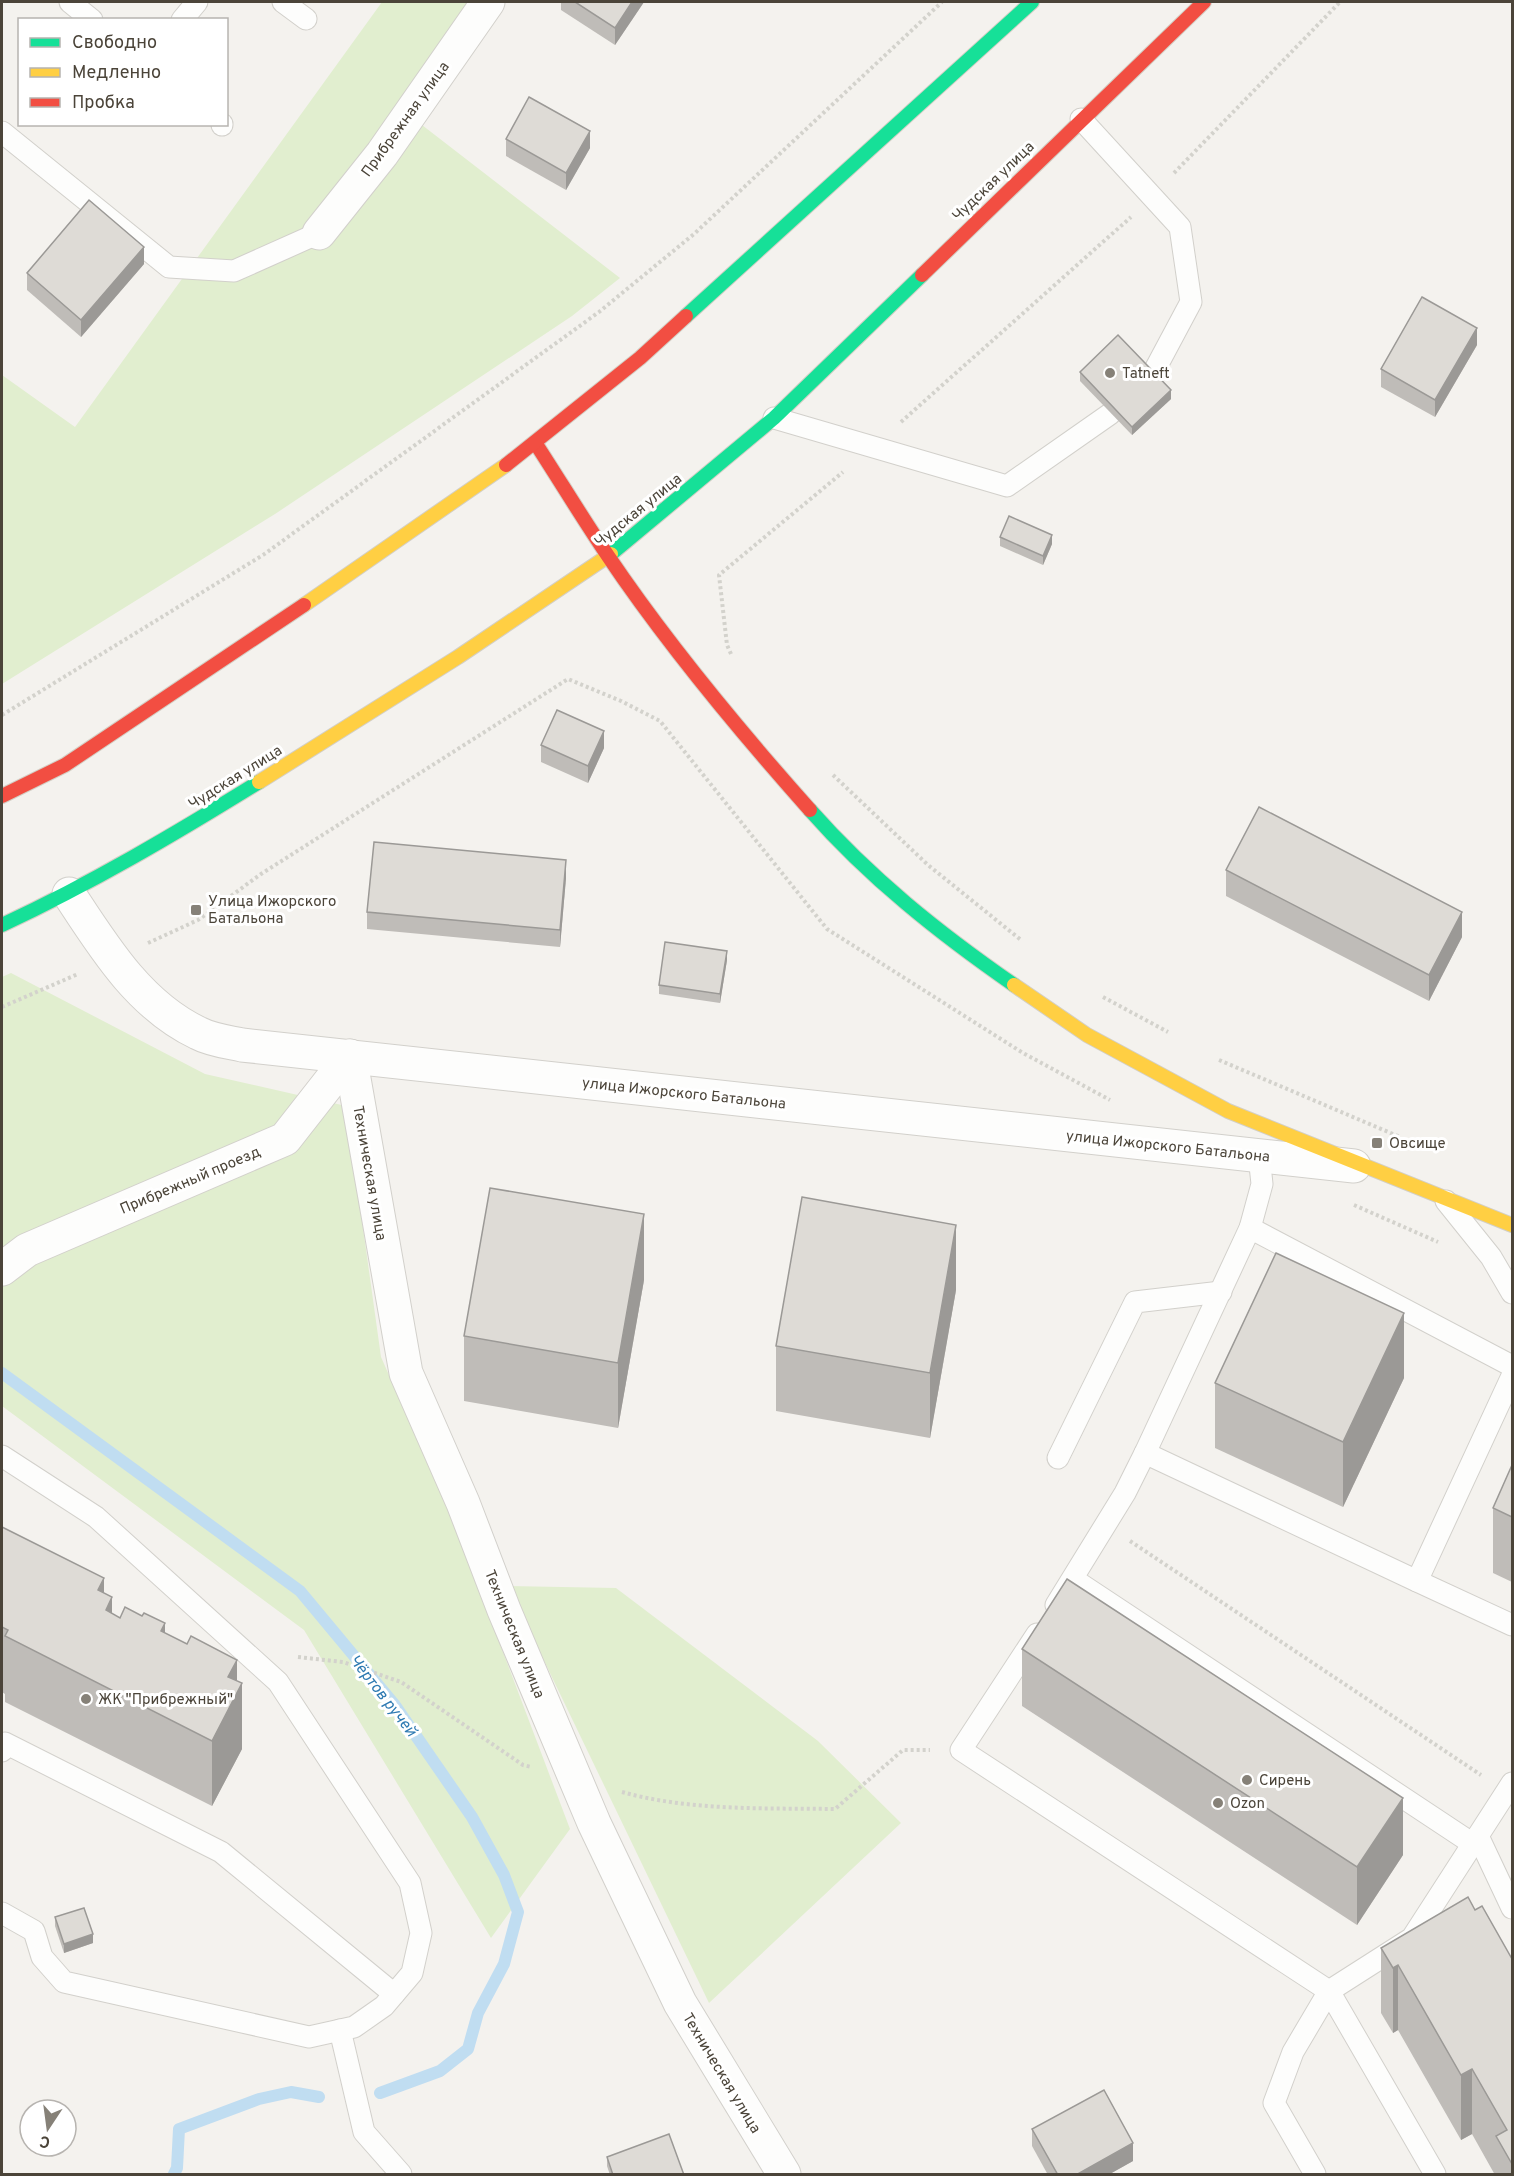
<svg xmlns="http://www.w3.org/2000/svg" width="1514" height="2176" font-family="Overpass,sans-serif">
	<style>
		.green { fill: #e1eecf }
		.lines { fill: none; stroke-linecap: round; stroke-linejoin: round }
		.stream { stroke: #c0ddf1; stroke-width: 12 }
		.lane-casing { stroke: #d2d0cb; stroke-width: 23 }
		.street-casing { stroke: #d2d0cb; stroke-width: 35 }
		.fast-casing { stroke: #d3cfc5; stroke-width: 16 }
		.slow-casing { stroke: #d3cfc5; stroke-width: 16 }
		.jam-casing { stroke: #d3cfc5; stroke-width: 16 }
		.path { stroke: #d3d2cc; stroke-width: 4; stroke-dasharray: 3 3; stroke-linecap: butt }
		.lane { stroke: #fdfdfc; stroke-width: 21 }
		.street { stroke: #fdfdfc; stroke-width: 33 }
		.fast { stroke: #16e098; stroke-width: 14 }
		.slow { stroke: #ffcf43; stroke-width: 14 }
		.jam { stroke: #f24e42; stroke-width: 14 }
		.wall { fill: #bfbcb8 }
		.shaded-wall { fill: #9b9996 }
		.building { fill: #dedbd6; stroke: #9b9996; stroke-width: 1.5 }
		.poi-dot { fill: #868178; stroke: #fff; stroke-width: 2 }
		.labels { text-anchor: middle; stroke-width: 6; stroke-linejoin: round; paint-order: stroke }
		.street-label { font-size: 15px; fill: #4b4439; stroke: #fff }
		.poi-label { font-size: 15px; fill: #4b4439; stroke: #fff; text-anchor: start }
		.water-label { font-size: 16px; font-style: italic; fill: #2e7ab2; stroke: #fff }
	</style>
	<rect width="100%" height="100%" fill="#f4f2ee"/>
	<!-- green -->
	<g class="green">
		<polygon points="382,2 476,2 422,125 620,278 572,316 275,514 2,684 2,375 75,427"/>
		<polygon points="11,973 205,1074 346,1106 381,1357 453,1520 570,1829 491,1938 304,1630 2,1406 2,977"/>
		<polygon points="508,1586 616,1588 818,1741 901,1823 709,2003"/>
	</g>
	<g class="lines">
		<!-- stream -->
		<g class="stream">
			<polyline points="2,1373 300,1591 394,1704 472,1817 504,1875 518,1912 504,1964 478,2013 468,2049 440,2071 380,2093"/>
			<polyline points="174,2174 177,2168 179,2129 259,2099 291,2092 319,2097"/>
		</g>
		<defs>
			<g id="lane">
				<polyline points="70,2 92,20"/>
				<polyline points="283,2 306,19"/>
				<polyline points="182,20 197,2"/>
				<polyline points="1081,119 1180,227 1191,302 1151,377"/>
				<polyline points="222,124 222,125"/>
				<polyline points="2,132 169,267 234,271 319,233"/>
				<polyline points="774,418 1007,486 1110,414"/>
				<polyline points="1259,1156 1262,1184 1250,1228 1145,1453 1417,1581"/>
				<polyline points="1446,1201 1491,1257 1512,1293"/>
				<polyline points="1250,1228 1512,1366"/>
				<polyline points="1512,1376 1417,1581 1512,1625"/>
				<polyline points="2,1456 96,1517 278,1682 410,1883 421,1933 412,1973 384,2006 354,2027 309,2037 64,1982 42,1957 34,1931 2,1913"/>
				<polyline points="1058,1458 1135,1302 1221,1292"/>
				<polyline points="1073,1579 1473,1844"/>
				<polyline points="1056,1605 1125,1493 1145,1453"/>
				<polyline points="1037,1634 961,1750 1329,1991 1435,2174"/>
				<polyline points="2,1751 5,1743 221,1852 394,1994"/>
				<polyline points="1478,1836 1512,1908"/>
				<polyline points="340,2030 364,2132 401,2174"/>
				<polyline points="1315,2174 1274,2103 1293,2052 1329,1991 1412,1938 1512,1783"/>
			</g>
			<g id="street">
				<polyline points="319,233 382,154 488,2"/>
				<path d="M69,894C103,946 139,1005 198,1033C211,1040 228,1042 242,1045L1354,1166"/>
				<polyline points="350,1056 406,1373 463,1503 504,1610 594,1823 680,2003 784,2174"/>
				<polyline points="2,1269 27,1250 285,1139 350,1056"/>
			</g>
			<g id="fast">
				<polyline points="686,316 1032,2"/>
				<polyline points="611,554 774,418 922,275"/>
				<path d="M810,810C870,878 939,933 1014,985"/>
				<path d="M2,925C92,883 175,834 259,782"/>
			</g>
			<g id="slow">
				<polyline points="304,605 506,465"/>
				<polyline points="259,782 458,657 611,554"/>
				<polyline points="1014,985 1087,1035 1228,1111 1512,1225"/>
			</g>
			<g id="jam">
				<polyline points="922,275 1204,2"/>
				<path d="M536,444C560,481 583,519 608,556C668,645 738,729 810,810"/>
				<polyline points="506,465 640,358 686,316"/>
				<polyline points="2,796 65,765 304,605"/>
			</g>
		</defs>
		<!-- lane casing -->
		<use href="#lane" class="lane-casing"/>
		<!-- street casing -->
		<use href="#street" class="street-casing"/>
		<!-- fast casing -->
		<use href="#fast" class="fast-casing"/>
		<!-- slow casing -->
		<use href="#slow" class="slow-casing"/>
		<!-- jam casing -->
		<use href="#jam" class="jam-casing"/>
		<!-- path -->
		<g class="path">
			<polyline points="1174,173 1340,2"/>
			<polyline points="901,422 1131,217"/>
			<polyline points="731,654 727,645 719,575 843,472"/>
			<polyline points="2,715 263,555 599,312 694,234 942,2"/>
			<polyline points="833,775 928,865 1021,940"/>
			<polyline points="148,943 198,920 261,874 568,679 621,701 660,721 827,929 1023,1053 1110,1100"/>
			<polyline points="1103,997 1168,1032"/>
			<polyline points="2,1007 78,974"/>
			<polyline points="1219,1060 1400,1137"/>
			<polyline points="1354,1205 1438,1242"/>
			<polyline points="1130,1541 1481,1775"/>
			<polyline points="298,1657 343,1662 401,1682 523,1765 531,1767"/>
			<path d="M622,1792C690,1811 764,1808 835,1809L903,1750H930"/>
		</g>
		<!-- lane -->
		<use href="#lane" class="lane"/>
		<!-- street -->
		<use href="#street" class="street"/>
		<!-- fast -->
		<use href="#fast" class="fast"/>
		<!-- slow -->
		<use href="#slow" class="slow"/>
		<!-- jam -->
		<use href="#jam" class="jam"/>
	</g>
	<!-- wall -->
	<g class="wall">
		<polygon points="561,2 644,2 615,45 561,10"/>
		<polygon points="506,139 590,148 566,190 506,156"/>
		<polygon points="144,264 81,337 27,290 27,273"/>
		<polygon points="1477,345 1435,417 1381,387 1381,369"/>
		<polygon points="1080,372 1171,399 1132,435 1080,381"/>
		<polygon points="1000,537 1052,544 1043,565 1000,546"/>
		<polygon points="541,745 604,748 588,783 541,762"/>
		<polygon points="1226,870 1462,937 1429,1001 1226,896"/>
		<polygon points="566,878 560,947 367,929 367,912"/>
		<polygon points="727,960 720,1003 659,994 659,985"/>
		<polygon points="644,1280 618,1428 464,1401 464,1336"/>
		<polygon points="956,1290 930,1438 776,1411 776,1346"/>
		<polygon points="1404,1378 1343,1507 1215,1448 1215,1383"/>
		<polygon points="1512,1465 1512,1582 1493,1573 1493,1508"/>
		<polygon points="2,1527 104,1593 112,1614 120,1618 165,1633 237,1681 242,1749 212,1806 5,1702 5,1694 2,1692"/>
		<polygon points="1022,1649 1403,1855 1357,1925 1022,1706"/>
		<polygon points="1475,1910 1512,1959 1512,2175 1495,2175 1472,2134 1461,2140 1398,2030 1393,2033 1381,2013 1381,1948"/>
		<polygon points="55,1917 93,1943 64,1953 55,1926"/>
		<polygon points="1032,2129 1133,2161 1108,2175 1048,2175 1032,2146"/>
		<polygon points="607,2157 684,2175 610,2175 607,2166"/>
	</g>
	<!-- shaded-wall -->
	<g class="shaded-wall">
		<polygon points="632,2 644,2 615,45 615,28"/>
		<polygon points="590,131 590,148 566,190 566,173"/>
		<polygon points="144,247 144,264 81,337 81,320"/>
		<polygon points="1477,328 1477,345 1435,417 1435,400"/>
		<polygon points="1171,390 1171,399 1132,435 1132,427"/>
		<polygon points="1052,535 1052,544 1043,565 1043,556"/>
		<polygon points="604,731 604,748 588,783 588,766"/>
		<polygon points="566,860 566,878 560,947 560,930"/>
		<polygon points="1462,912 1462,937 1429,1001 1429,975"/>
		<polygon points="727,951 727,960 720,1003 720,994"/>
		<polygon points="644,1214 644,1280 618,1428 618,1363"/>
		<polygon points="956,1225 956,1290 930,1438 930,1373"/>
		<polygon points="1404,1313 1404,1378 1343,1507 1343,1442"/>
		<polygon points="104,1578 104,1643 98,1590"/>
		<polygon points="112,1597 112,1662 106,1610"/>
		<polygon points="165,1623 165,1688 161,1631"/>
		<polygon points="237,1660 237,1693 242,1683 242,1749 212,1806 212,1741 228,1677"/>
		<polygon points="1403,1798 1403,1855 1357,1925 1357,1867"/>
		<polygon points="93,1934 93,1943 64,1953 64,1944"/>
		<polygon points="1398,1965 1398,2030 1393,2033 1393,1968"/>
		<polygon points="1472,2069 1472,2134 1461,2140 1461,2075"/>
		<polygon points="1133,2143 1133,2161 1108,2175 1076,2175"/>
	</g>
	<!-- building -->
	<g class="building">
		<polygon points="575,2 632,2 615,28"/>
		<polygon points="529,97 590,131 566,173 506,139"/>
		<polygon points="89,200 144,247 81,320 27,273"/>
		<polygon points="1422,297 1477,328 1435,400 1381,369"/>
		<polygon points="1118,335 1171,390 1132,427 1080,372"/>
		<polygon points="1009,516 1052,535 1043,556 1000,537"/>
		<polygon points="557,710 604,731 588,766 541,745"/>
		<polygon points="1259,807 1462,912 1429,975 1226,870"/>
		<polygon points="374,842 566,860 560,930 367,912"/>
		<polygon points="665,942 727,951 720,994 659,985"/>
		<polygon points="490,1188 644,1214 618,1363 464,1336"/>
		<polygon points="802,1197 956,1225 930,1373 776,1346"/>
		<polygon points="1276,1253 1404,1313 1343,1442 1215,1383"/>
		<polygon points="1512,1465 1512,1517 1493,1508"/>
		<polygon points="2,1527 104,1578 98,1590 112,1597 106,1610 120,1618 125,1607 142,1616 144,1613 165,1623 161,1631 187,1644 191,1636 237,1660 228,1677 242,1683 212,1741 5,1636 8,1630 2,1627"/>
		<polygon points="1067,1579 1403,1798 1357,1867 1022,1649"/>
		<polygon points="1468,1897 1475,1910 1482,1906 1512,1959 1512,2164 1496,2136 1507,2130 1472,2069 1461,2075 1398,1965 1393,1968 1381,1948"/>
		<polygon points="84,1908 93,1934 64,1944 55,1917"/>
		<polygon points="1104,2090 1133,2143 1076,2175 1058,2175 1032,2129"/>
		<polygon points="669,2134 684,2175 613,2175 607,2157"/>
	</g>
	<!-- markers -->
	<g class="poi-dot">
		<circle cx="1110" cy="373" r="6"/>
		<rect x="190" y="904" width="12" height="12" rx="3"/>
		<rect x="1371" y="1137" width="12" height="12" rx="3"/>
		<circle cx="86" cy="1699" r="6"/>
		<circle cx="1247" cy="1780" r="6"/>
		<circle cx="1218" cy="1803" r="6"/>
	</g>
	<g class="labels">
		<!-- street labels -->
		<g class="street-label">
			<text transform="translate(405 119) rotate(-54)" y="5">Прибрежная улица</text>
			<text transform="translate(993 181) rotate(-44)" y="5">Чудская улица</text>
			<text transform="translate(638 510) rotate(-39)" y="5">Чудская улица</text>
			<text transform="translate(235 777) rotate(-32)" y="5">Чудская улица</text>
			<text transform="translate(684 1093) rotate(6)" y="5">улица Ижорского Батальона</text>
			<text transform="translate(1168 1146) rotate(6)" y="5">улица Ижорского Батальона</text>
			<text transform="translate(370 1173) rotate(80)" y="5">Техническая улица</text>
			<text transform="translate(190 1180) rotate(-23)" y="5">Прибрежный проезд</text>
			<text transform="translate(515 1634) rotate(68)" y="5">Техническая улица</text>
			<text transform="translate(722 2073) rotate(59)" y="5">Техническая улица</text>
		</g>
		<!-- poi labels -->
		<g class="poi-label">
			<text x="1122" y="378">Tatneft</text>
			<text x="208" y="906">Улица Ижорского<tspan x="208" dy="17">Батальона</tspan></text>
			<text x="1389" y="1148">Овсище</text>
			<text x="98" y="1704">ЖК "Прибрежный"</text>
			<text x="1259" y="1785">Сирень</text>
			<text x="1230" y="1808">Ozon</text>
		</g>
		<!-- water labels -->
		<g class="water-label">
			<text transform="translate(384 1695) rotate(52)" y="6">Чёртов ручей</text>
		</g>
	</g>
	<!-- border -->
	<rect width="1514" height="2176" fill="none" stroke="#4b4439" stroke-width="6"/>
	<!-- legend -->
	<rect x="18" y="18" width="210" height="108" fill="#ffffff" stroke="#b7b4b0" stroke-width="1.5"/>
	<rect x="30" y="38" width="30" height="9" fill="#16e098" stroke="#b7b4b0" stroke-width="1.5"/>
	<text x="72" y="48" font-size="18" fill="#4b4439">Свободно</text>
	<rect x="30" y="68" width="30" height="9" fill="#ffcf43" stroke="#b7b4b0" stroke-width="1.5"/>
	<text x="72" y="78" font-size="18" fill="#4b4439">Медленно</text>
	<rect x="30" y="98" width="30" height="9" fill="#f24e42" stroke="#b7b4b0" stroke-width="1.5"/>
	<text x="72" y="108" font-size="18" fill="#4b4439">Пробка</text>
	<!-- north arrow -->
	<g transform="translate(48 2128) rotate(193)"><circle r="28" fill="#ffffff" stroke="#b7b4b0" stroke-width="1.5"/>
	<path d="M0-4.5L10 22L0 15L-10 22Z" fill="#868178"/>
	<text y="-9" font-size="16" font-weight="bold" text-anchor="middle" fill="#4b4439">С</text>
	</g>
</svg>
